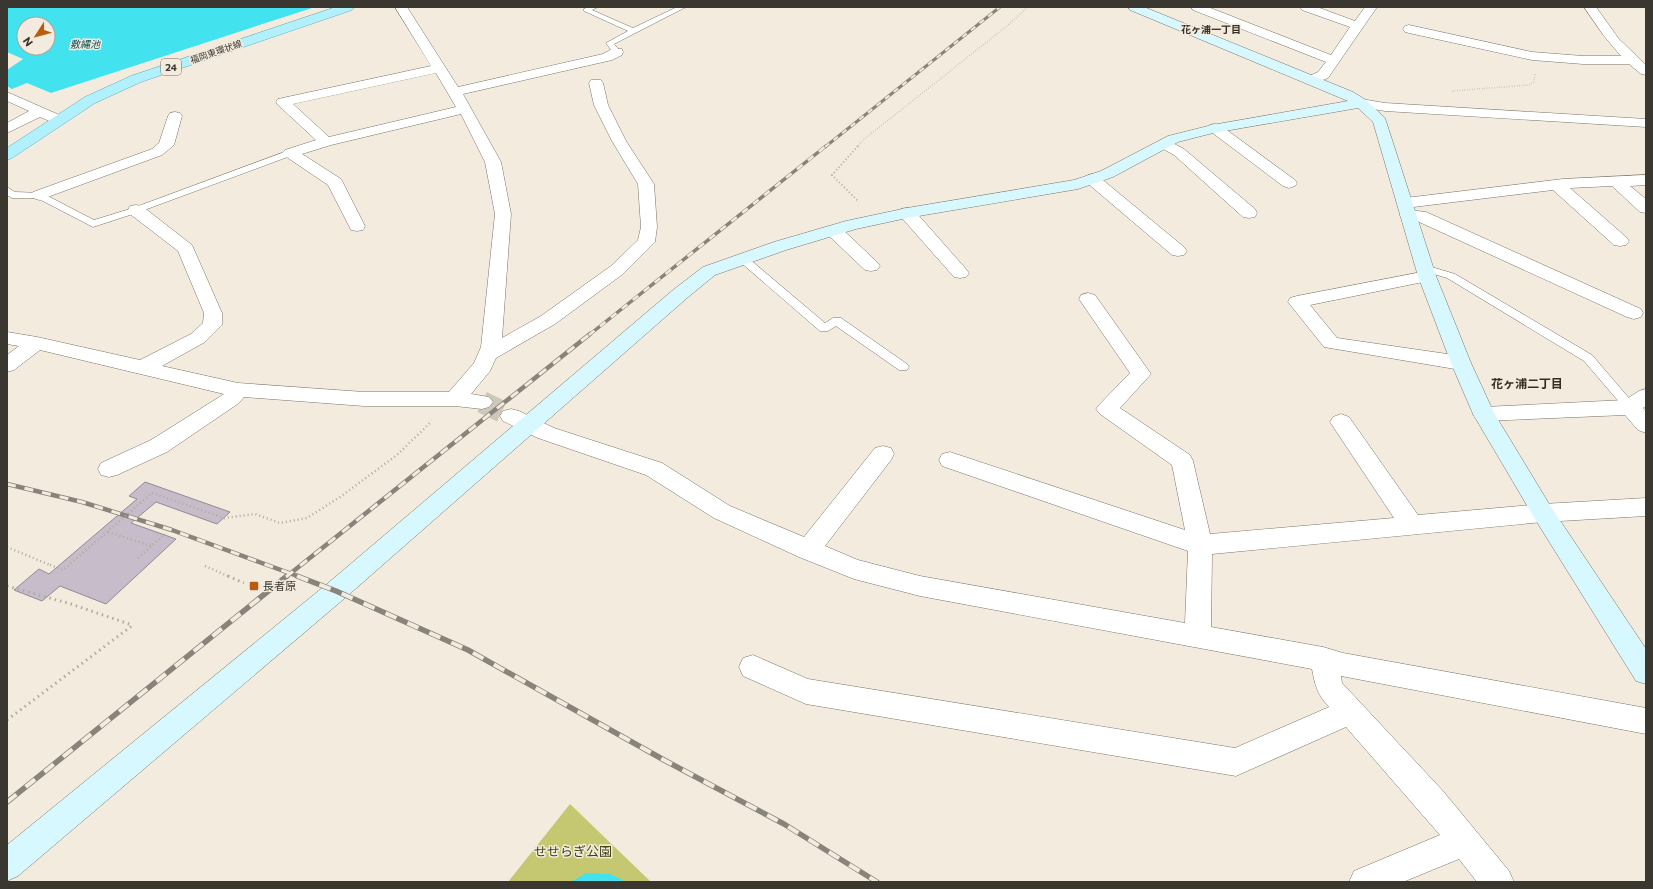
<svg xmlns="http://www.w3.org/2000/svg" width="1653" height="889" font-family="Commissioner,'Noto Sans JP',sans-serif">
	<style>
		.green { fill: #c5c870 }
		.water { fill: #42e2ef; fill-rule: evenodd }
		.building { fill: #c7bdca; stroke: #938995 }
		.lines { fill: none; stroke-linecap: round; stroke-linejoin: round }
		.street-tunnel { stroke: #cec8bb; stroke-width: 22; stroke-dasharray: 22 11; stroke-linecap: butt }
		.lane-casing { stroke: #7a7467; stroke-width: 1 }
		.street-casing { stroke: #7a7467; stroke-width: 1 }
		.secondary-casing { stroke: #7a7467; stroke-width: 1 }
		.primary-casing { stroke: #66a9b6; stroke-width: 1 }
		.path-far3 { stroke: #afaa9f; stroke-width: 1.5; stroke-dasharray: 0.5 2; stroke-linecap: butt }
		.path-far2 { stroke: #afaa9f; stroke-width: 2; stroke-dasharray: 1 2.5; stroke-linecap: butt }
		.path-far1 { stroke: #afaa9f; stroke-width: 2.5; stroke-dasharray: 1 3; stroke-linecap: butt }
		.path { stroke: #afaa9f; stroke-width: 3; stroke-dasharray: 1.5 4; stroke-linecap: butt }
		.lane { fill: #fff; fill-rule: evenodd }
		.street { fill: #fff; fill-rule: evenodd }
		.secondary { fill: #d8f8ff; fill-rule: evenodd }
		.primary { fill: #b1f1fe; fill-rule: evenodd }
		.rail-far3-casing { stroke: #89847b; stroke-width: 3 }
		.rail-far2-casing { stroke: #89847b; stroke-width: 3.5 }
		.rail-far1-casing { stroke: #89847b; stroke-width: 4.5 }
		.rail-casing { stroke: #89847b; stroke-width: 5.5 }
		.rail-far3 { stroke: #f3ecde; stroke-width: 2; stroke-dasharray: 5.5; stroke-linecap: butt }
		.rail-far2 { stroke: #f3ecde; stroke-width: 2.5; stroke-dasharray: 7; stroke-linecap: butt }
		.rail-far1 { stroke: #f3ecde; stroke-width: 3; stroke-dasharray: 9; stroke-linecap: butt }
		.rail { stroke: #f3ecde; stroke-width: 4; stroke-dasharray: 12; stroke-linecap: butt }
		.path-bridge { stroke: #afaa9f; stroke-width: 2.5; stroke-dasharray: 1 3; stroke-linecap: butt }
		.poi-dot { fill: #ba5c0f; stroke: #f3ecde; stroke-width: 1.5 }
		.labels { text-anchor: middle; stroke-width: 3; stroke-linejoin: round; paint-order: stroke }
		.far-street-label { font-size: 9px; fill: #3a3731; stroke: #f3ecde }
		.far-neighbourhood-label { font-size: 10px; font-weight: bold; fill: #342e23; stroke: #f3ecde }
		.far-water-label { font-size: 10px; font-style: italic; fill: #0d5157; stroke: #f3ecde }
		.shield { fill: #f3ecde; stroke: #726d65; stroke-width: 1 }
		.shield-label { font-size: 10px; font-weight: bold; fill: #3a3731 }
		.poi-label { font-size: 11px; fill: #3a3731; stroke: #f3ecde; text-anchor: start }
		.neighbourhood-label { font-size: 12px; font-weight: bold; fill: #342e23; stroke: #f3ecde }
		.near-park-label { font-size: 13px; fill: #3e3f13; stroke: #f3ecde }
	</style>
	<rect width="100%" height="100%" fill="#f3ecde"/>
	<!-- green -->
	<polygon class="green" points="570,804 650,881 649,882 508,882"/>
	<!-- water -->
	<g class="water">
		<path d="M7,7H315L51,93L27,83L12,89L7,86V70L23,59L7,52ZM24,24H48V48H24Z"/>
		<polygon points="586,873 610,874 623,880 621,882 571,882"/>
	</g>
	<!-- building -->
	<polygon class="building" points="145,482 230,512 217,524 156,502 131,523 176,539 106,604 60,586 42,601 14,590 39,569 49,574 137,499 129,496"/>
	<g class="lines">
		<!-- street-tunnel -->
		<polyline class="street-tunnel" points="482,402 511,416"/>
		<defs>
			<g id="lane">
				<polygon points="588,7 598,7 592,10 633,28 677,7 686,7 614,44 621,52 617,54 614,54 606,43 628,31 584,11 584,9"/>
				<polygon points="290,150 293,151 295,153 293,155 139,212 93,227 37,198 12,198 7,195 7,187 15,192 42,193 94,220 133,208"/>
				<polygon points="743,256 747,257 825,323 833,318 841,318 907,364 909,367 907,370 899,370 836,326 828,331 820,331 739,261 738,259 739,257"/>
				<polygon points="1425,265 1455,274 1592,355 1634,404 1636,407 1634,410 1630,411 1626,410 1584,361 1447,278 1421,270 1420,268"/>
			</g>
			<g id="street">
				<path d="M395,7H407L458,87L603,54L612,49H622L623,52L622,55L612,60L463,94L501,162L511,214L502,338L541,316L611,266L638,240L641,227L638,184L612,141L594,105L589,83L591,80H601L603,83L608,105L626,141L654,184L657,227L655,242L623,274L555,324L496,358L490,371L471,394L489,397L493,402L489,407L482,409L455,406H364L244,397L239,403L167,452L117,475L109,477L101,475L98,469L101,463L151,440L224,394L40,350L14,370L7,372V355L19,346L7,344V332L37,337L140,360L191,334L203,323L204,313L178,251L130,214L128,210L130,206L136,205L142,206L192,245L222,313V325L205,342L162,366L238,383L364,392H449L474,363L481,347L495,214L485,162L461,114L331,145L302,154L341,179L365,226L363,230L357,231L351,230L349,226L328,185L285,156L282,153L285,150L316,140L278,105L276,102L278,99L431,66ZM436,73L456,107L329,137L293,104Z"/>
				<polygon points="1191,7 1208,7 1331,55 1350,27 1302,10 1300,7 1317,7 1355,21 1365,7 1377,7 1328,78 1312,84 1307,83 1305,80 1307,77 1318,72 1326,62 1193,10"/>
				<polygon points="1584,7 1596,7 1619,39 1646,65 1646,75 1641,74 1629,64 1583,64 1532,60 1409,33 1405,32 1403,29 1405,26 1409,25 1532,52 1583,56 1621,56 1604,36"/>
				<polygon points="7,92 64,117 66,120 64,123 59,124 54,123 40,117 7,133 7,123 29,111 7,101"/>
				<polygon points="1361,99 1385,103 1646,119 1646,127 1385,111 1356,106 1354,103 1356,100"/>
				<polygon points="175,112 180,113 182,116 174,145 162,155 45,198 39,200 33,198 31,195 33,192 152,149 159,143 168,116 170,113"/>
				<polygon points="1215,124 1220,125 1295,180 1297,183 1295,186 1289,188 1283,186 1210,131 1208,128 1210,125"/>
				<polygon points="1165,139 1184,149 1255,209 1257,213 1255,217 1249,218 1243,217 1174,155 1160,147 1157,144 1160,141"/>
				<polygon points="1092,174 1098,176 1184,247 1187,251 1184,255 1178,256 1172,255 1086,182 1084,179 1086,176"/>
				<polygon points="1646,175 1646,185 1630,186 1646,199 1646,213 1640,212 1612,186 1570,188 1626,237 1629,241 1626,245 1620,246 1614,245 1553,190 1405,208 1399,206 1397,203 1399,200 1405,198 1563,179"/>
				<polygon points="907,208 913,209 966,269 969,273 966,277 960,278 954,277 901,217 899,213 901,209"/>
				<polygon points="1408,210 1426,212 1641,309 1643,313 1641,317 1634,319 1627,317 1417,221 1402,219 1400,215 1402,211"/>
				<polygon points="834,226 840,227 877,262 880,266 877,270 871,271 865,270 828,235 825,231 828,227"/>
				<polygon points="1427,271 1433,272 1436,276 1433,280 1310,305 1337,338 1461,356 1468,358 1471,363 1468,368 1461,370 1324,347 1288,302 1290,298 1297,296"/>
				<path d="M1088,293L1095,295L1151,374L1120,408L1190,455L1193,461L1210,534L1394,518L1330,422L1333,417L1341,414L1349,417L1418,515L1543,504L1646,498V516L1543,522L1212,554L1211,627L1323,647L1343,653L1646,708V734L1341,676L1342,683L1443,791L1509,871L1514,882H1477L1459,859L1403,882H1349L1354,871L1440,835L1346,727L1236,776L806,704L743,676L739,667L743,658L753,655L808,679L1235,748L1329,707C1317,694 1315,685 1312,669L920,596L854,579L799,557L714,518L646,475L538,438L503,421L500,416L503,411L511,409L519,411L554,428L662,463L730,506L804,537L875,448L883,446L891,448L894,454L891,460L825,546L858,560L920,576L1185,623L1188,551L942,466L939,460L942,454L950,452L1185,530L1172,465L1100,414L1096,409L1100,404L1130,373L1079,299L1081,295Z"/>
				<polygon points="1646,389 1646,406 1643,408 1646,411 1646,433 1638,430 1625,415 1484,421 1476,419 1473,414 1476,409 1484,407 1625,400 1639,391"/>
			</g>
			<polygon id="secondary" points="1128,7 1144,7 1353,92 1366,100 1385,118 1436,276 1471,363 1494,413 1551,507 1646,649 1646,684 1636,681 1535,519 1473,414 1451,363 1418,276 1373,122 1358,108 1213,133 1178,142 1113,177 1078,189 907,218 856,229 786,250 715,275 687,298 345,598 18,876 7,881 7,845 327,584 673,290 703,267 774,242 846,221 907,208 1074,180 1101,171 1168,136 1212,125 1348,101 1130,10"/>
			<polygon id="primary" points="336,7 354,7 352,10 141,82 95,103 12,158 7,160 7,148 85,97 131,76"/>
		</defs>
		<!-- lane casing -->
		<use href="#lane" class="lane-casing"/>
		<!-- street casing -->
		<use href="#street" class="street-casing"/>
		<!-- secondary casing -->
		<use href="#secondary" class="secondary-casing"/>
		<!-- primary casing -->
		<use href="#primary" class="primary-casing"/>
		<!-- path-far3 -->
		<g class="path-far3">
			<polyline points="1452,91 1529,85 1534,82 1535,74"/>
			<polyline points="857,147 863,140 1007,26 1028,7"/>
		</g>
		<!-- path-far2 -->
		<polyline class="path-far2" points="858,146 832,175 859,202"/>
		<!-- path-far1 -->
		<g class="path-far1">
			<polyline points="152,493 224,518 255,514 280,523 307,518 340,497 397,455 432,421"/>
			<polyline points="108,532 152,546"/>
			<polyline points="7,547 50,565"/>
			<polyline points="138,558 165,534"/>
			<polyline points="205,566 230,577"/>
		</g>
		<!-- path -->
		<g class="path">
			<polyline points="228,576 244,583"/>
			<polyline points="7,586 71,604 132,625"/>
			<polyline points="7,720 133,625"/>
		</g>
		<!-- lane -->
		<use href="#lane" class="lane"/>
		<!-- street -->
		<use href="#street" class="street"/>
		<!-- secondary -->
		<use href="#secondary" class="secondary"/>
		<!-- primary -->
		<use href="#primary" class="primary"/>
		<defs>
			<polyline id="rail-far3" points="825,147 1000,7"/>
			<polyline id="rail-far2" points="589,335 826,146"/>
			<g id="rail-far1">
				<polyline points="7,484 82,502 172,530 300,577"/>
				<polyline points="286,577 590,334"/>
			</g>
			<g id="rail">
				<polyline points="297,576 336,591 468,650 664,760 784,824 877,882"/>
				<polyline points="7,802 287,576"/>
			</g>
		</defs>
		<!-- rail-far3 casing -->
		<use href="#rail-far3" class="rail-far3-casing"/>
		<!-- rail-far2 casing -->
		<use href="#rail-far2" class="rail-far2-casing"/>
		<!-- rail-far1 casing -->
		<use href="#rail-far1" class="rail-far1-casing"/>
		<!-- rail casing -->
		<use href="#rail" class="rail-casing"/>
		<!-- rail-far3 -->
		<use href="#rail-far3" class="rail-far3"/>
		<!-- rail-far2 -->
		<use href="#rail-far2" class="rail-far2"/>
		<!-- rail-far1 -->
		<use href="#rail-far1" class="rail-far1"/>
		<!-- rail -->
		<use href="#rail" class="rail"/>
		<!-- path-bridge -->
		<polyline class="path-bridge" points="50,565 63,570 152,493"/>
	</g>
	<!-- markers -->
	<rect class="poi-dot" x="249" y="581" width="10" height="10" rx="2"/>
	<g class="labels">
		<!-- far-street labels -->
		<g class="far-street-label">
			<text transform="translate(216 52) rotate(-19)" y="3">福岡東環状線</text>
		</g>
		<!-- far-neighbourhood labels -->
		<g class="far-neighbourhood-label">
			<text x="1211" y="33">花ヶ浦一丁目</text>
		</g>
		<!-- far-water labels -->
		<g class="far-water-label">
			<text x="85" y="48">敷縄池</text>
		</g>
		<!-- shield labels -->
		<rect class="shield" x="161" y="59" width="20" height="16" rx="3"/>
		<g class="shield-label">
			<text x="171" y="71">24</text>
		</g>
		<!-- poi labels -->
		<g class="poi-label">
			<text x="263" y="590">長者原</text>
		</g>
		<!-- neighbourhood labels -->
		<g class="neighbourhood-label">
			<text x="1527" y="388">花ヶ浦二丁目</text>
		</g>
		<!-- near-park labels -->
		<g class="near-park-label">
			<text x="573" y="856">せせらぎ公園</text>
		</g>
	</g>
	<!-- border -->
	<rect width="1653" height="889" fill="none" stroke="#3a3731" stroke-width="16"/>
	<!-- north arrow -->
	<g transform="translate(36 36) rotate(234)"><circle r="19" fill="#f3ecde" stroke="#a9a499"/>
	<path d="M0-3L7 15L0 10L-7 15Z" fill="#ba5c0f"/>
	<text y="-6" font-size="11" font-weight="bold" text-anchor="middle" fill="#3a3731">N</text>
	</g>
</svg>
